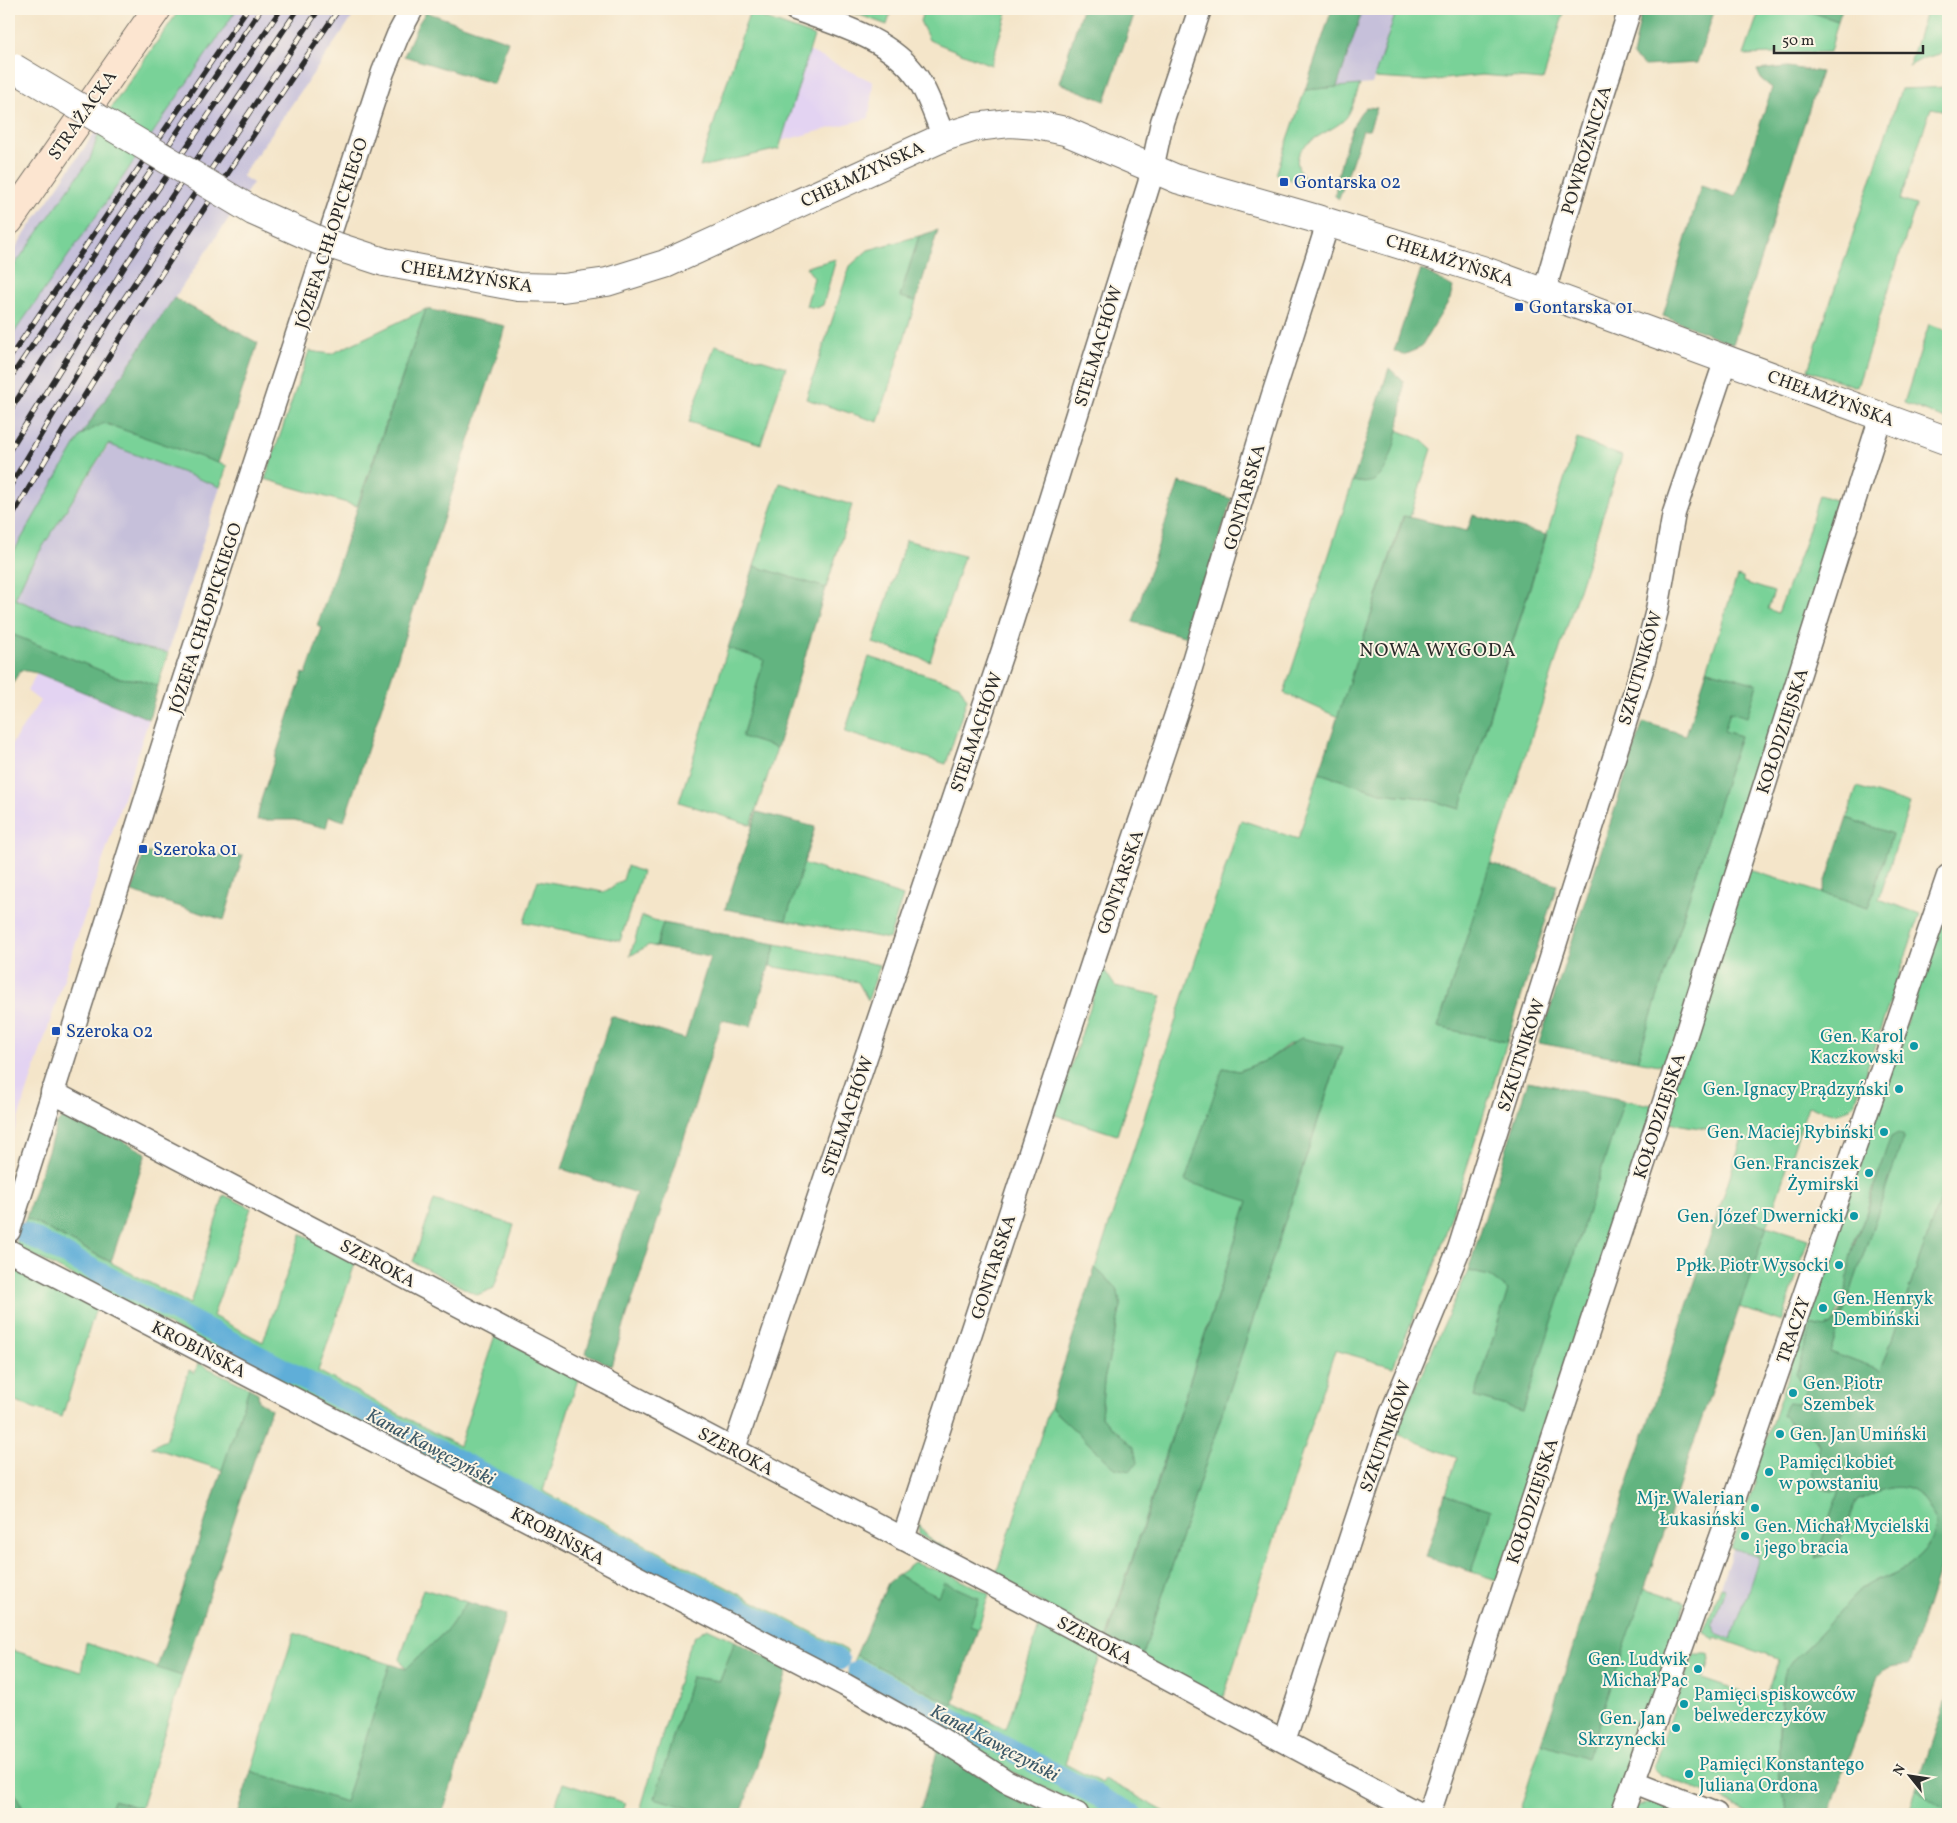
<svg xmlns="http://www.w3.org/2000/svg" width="1957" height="1823" font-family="Vollkorn,serif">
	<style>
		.built { fill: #e3d3f2 }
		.industrial { fill: #c6c0da }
		.green { fill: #79d298; stroke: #527e62 }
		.forest { fill: #62b480; stroke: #467056 }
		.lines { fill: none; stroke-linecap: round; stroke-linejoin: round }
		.canal { stroke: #5eaed8; stroke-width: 21 }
		.minor-casing { stroke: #716c62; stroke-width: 25 }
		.tertiary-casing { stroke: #716c62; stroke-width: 30 }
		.secondary-casing { stroke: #716c62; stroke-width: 30 }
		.minor { stroke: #fff; stroke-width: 22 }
		.tertiary { stroke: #fff; stroke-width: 28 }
		.secondary { stroke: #fce5d0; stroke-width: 28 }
		.rail-casing { stroke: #2b2b2b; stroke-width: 5.5 }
		.rail { stroke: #fcf5e5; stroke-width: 4; stroke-dasharray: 11; stroke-linecap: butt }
		.tertiary-bridge-casing { stroke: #716c62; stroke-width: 30; stroke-linecap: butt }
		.tertiary-bridge { stroke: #fff; stroke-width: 28 }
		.transit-dot { fill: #1a4fb4; stroke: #fcf5e5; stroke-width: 2 }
		.culture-dot { fill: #0f9aa8; stroke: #fcf5e5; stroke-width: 2 }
		.labels { text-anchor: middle; stroke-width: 4; stroke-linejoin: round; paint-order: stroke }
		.street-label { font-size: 18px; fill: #2b2b2b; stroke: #fcf5e5 }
		.transit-label { font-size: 18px; fill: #164399; stroke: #fcf5e5; text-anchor: start }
		.culture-label { font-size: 18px; fill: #0d838f; stroke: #fcf5e5; text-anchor: end }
		.neighbourhood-label { font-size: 19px; letter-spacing: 1px; fill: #2b2b2b; stroke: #fcf5e5 }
		.water-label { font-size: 19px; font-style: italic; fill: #3d5968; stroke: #fcf5e5 }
	</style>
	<rect width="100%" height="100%" fill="#fcf5e5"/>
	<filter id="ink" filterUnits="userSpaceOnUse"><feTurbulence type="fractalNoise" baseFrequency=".02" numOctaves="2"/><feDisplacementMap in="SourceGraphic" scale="10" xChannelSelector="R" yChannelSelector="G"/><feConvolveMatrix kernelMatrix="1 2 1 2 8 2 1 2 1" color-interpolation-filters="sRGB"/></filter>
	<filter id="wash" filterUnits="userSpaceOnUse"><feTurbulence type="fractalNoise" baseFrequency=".0096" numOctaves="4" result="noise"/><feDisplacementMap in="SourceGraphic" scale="20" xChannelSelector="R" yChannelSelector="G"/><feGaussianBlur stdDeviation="1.12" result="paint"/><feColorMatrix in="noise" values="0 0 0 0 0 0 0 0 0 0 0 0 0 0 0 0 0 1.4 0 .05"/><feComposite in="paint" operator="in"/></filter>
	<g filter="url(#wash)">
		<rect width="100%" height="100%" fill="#f4e5c9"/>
		<!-- built -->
		<g class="built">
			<polygon points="809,51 873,82 869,118 781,141"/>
			<polygon points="37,673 149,719 9,1147 9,748 40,701 27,691"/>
		</g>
		<!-- industrial -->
		<g class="industrial">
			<polygon points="180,9 358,9 242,176 253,183 81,435 9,560 9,257"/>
			<polygon points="1363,9 1397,9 1372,84 1337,87"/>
			<polygon points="109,444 220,487 168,653 133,646 15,600 28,570"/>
			<polygon points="1733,1549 1760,1558 1732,1639 1718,1634 1713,1623 1725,1589 1720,1587"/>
		</g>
		<!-- green -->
		<g class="green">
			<polygon points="180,9 237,9 104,205 9,340 9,273 90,159 104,118"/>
			<polygon points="843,9 892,9 887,25"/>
			<polygon points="924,9 1008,9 991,65 929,40 920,21"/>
			<polygon points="1397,9 1565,9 1543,80 1482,75 1426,81 1374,78"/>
			<polygon points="1760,9 1802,9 1838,21 1830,52 1744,55"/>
			<polygon points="1927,9 1948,9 1948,52 1924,58 1909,66"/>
			<polygon points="749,13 814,36 779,149 700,167"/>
			<path d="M1360,85C1356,95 1352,110 1346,118C1333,133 1288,143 1299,169C1302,176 1308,181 1312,188L1276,174L1305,90Z"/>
			<polygon points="1948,87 1948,111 1931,108 1900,200 1916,205 1857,387 1808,370 1901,89"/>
			<polygon points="919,236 900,296 916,301 878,422 806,399 850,266 868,250"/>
			<polygon points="836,259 823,305 817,308 806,306 814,278 806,267"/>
			<polygon points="426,309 357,506 265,479 309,351 331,354"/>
			<polygon points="1929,324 1948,331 1948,420 1904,403"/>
			<polygon points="715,345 786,367 761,444 689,422"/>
			<polygon points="104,423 227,466 220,487 108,444 28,570 15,599 133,646 168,653 158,686 141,680 119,678 9,633 9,560 81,435"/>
			<polygon points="1397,430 1422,440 1432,449 1410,517 1403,516 1338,717 1284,693 1353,481 1365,483 1386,466"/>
			<polygon points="1577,439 1622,456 1438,1027 1507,1042 1438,1257 1393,1367 1335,1350 1222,1702 1142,1658 1342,1048 1289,1044 1269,1059 1239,1071 1223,1068 1248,1201 1106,1639 919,1535 919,1524 929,1539 996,1574 1050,1407 1115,1468 1134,1447 1101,1417 1104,1380 1121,1306 1117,1288 1095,1268 1241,820 1298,839 1319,773 1381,793 1424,798 1460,809"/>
			<polygon points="780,483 852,505 826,588 754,566"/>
			<polygon points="1819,495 1835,500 1847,508 1670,1067 1637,1061 1740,736 1724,731 1730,711 1747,716 1757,684 1707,670 1737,576 1743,578 1743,582 1774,592 1768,609 1778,613 1805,542"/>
			<polygon points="906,540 964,556 930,661 873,643"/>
			<polygon points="728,648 764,660 742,736 777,748 751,825 679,802"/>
			<polygon points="869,657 959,685 967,699 946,764 845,732"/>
			<path d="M1857,787L1910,804L1879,899L1920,914L1855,1103C1843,1119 1825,1111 1808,1106L1767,1226L1808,1239L1782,1322L1739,1307L1767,1226L1719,1210L1743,1135L1663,1122L1744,868L1868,908L1892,834L1847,818Z"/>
			<polygon points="802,863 903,896 889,939 786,920"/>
			<polygon points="627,866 642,872 620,941 524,922 538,880 604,892 623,880"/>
			<path d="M1948,898V1176L1881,1371L1830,1352L1904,1136L1891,1137L1874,1185L1865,1217L1853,1244L1847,1289L1833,1324L1825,1328L1812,1325L1798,1378L1805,1389L1803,1397L1788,1423L1812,1436L1820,1446L1812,1472L1819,1487L1831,1491H1839L1816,1558C1846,1551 1843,1523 1857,1501C1882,1488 1912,1475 1929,1509C1932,1514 1937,1521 1936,1527C1933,1549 1910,1567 1891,1575C1883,1579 1874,1581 1866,1586C1850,1596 1839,1613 1827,1627C1814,1642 1800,1654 1785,1668C1779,1716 1773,1767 1787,1814H1753L1715,1795L1661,1776L1654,1769V1765L1694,1654H1708L1709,1660L1703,1679L1765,1700L1778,1659L1715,1637L1714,1640L1703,1633L1720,1587L1725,1589L1713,1623L1718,1634L1732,1639L1759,1558L1731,1548L1756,1480L1753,1479Z"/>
			<polygon points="642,916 663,923 656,947 649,945 630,956"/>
			<polygon points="776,944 880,965 868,1000 858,982 770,966"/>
			<polygon points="1103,968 1115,986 1162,996 1117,1135 1055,1115"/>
			<polygon points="1624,1100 1657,1106 1500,1581 1472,1572 1491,1510 1445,1494 1457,1458 1395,1433 1468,1271 1489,1276 1508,1290 1475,1397 1523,1411"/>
			<polygon points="224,1195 251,1208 213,1316 263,1342 301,1234 356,1261 318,1371 459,1446 495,1335 578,1379 543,1491 848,1651 838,1667 832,1667 15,1246 26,1218 190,1304"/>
			<polygon points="434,1200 514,1225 494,1288 477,1295 413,1262"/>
			<polygon points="16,1265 96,1308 62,1417 9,1400 9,1272 11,1266"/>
			<polygon points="198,1363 249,1388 222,1470 151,1447 166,1440 189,1370 195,1373"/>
			<polygon points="914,1563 949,1574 989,1594 978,1629 969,1627 979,1598 938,1596 898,1575"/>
			<polygon points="1644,1588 1686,1602 1613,1814 1519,1814 1541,1743 1587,1757"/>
			<polygon points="423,1589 467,1602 449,1628 406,1669 400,1659"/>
			<polygon points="1041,1621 1101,1653 1065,1764 1102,1783 1105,1779 1169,1814 1095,1814 1003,1767 847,1675 856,1655 952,1705 954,1703 1006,1729"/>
			<polygon points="707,1628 735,1641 720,1681 691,1677 655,1798 708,1814 639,1814 688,1649 695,1636"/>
			<polygon points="294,1633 390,1664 345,1802 251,1771"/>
			<polygon points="86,1643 182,1676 141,1808 113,1800 108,1814 21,1814 23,1809 9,1781 9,1649 81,1672"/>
			<polygon points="563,1783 625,1803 621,1814 552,1814"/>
			<polygon points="1915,1790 1948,1810 1948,1814 1907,1814"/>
			<polygon points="1650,1802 1681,1812 1681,1814 1631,1814 1637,1807"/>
		</g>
		<!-- forest -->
		<g class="forest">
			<polygon points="1082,9 1136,9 1105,101 1059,83"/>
			<polygon points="1332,9 1363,9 1337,87 1305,90"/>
			<polygon points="1642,9 1715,9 1697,63 1645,66 1633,56"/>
			<polygon points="1802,9 1842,9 1838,21"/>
			<polygon points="426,12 508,41 494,84 404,56 418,24"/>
			<polygon points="1788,67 1821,72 1733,344 1663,316 1701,186 1736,197 1772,88 1761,79 1757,70"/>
			<path d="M1366,107L1377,108L1369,130H1363L1339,199L1335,196C1337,175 1349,120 1366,107Z"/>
			<polygon points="938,230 916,301 900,297 919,236"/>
			<polygon points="1421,269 1453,287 1450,299 1420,348 1403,355 1394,351"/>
			<polygon points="174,298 258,343 218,463 104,423 81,435"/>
			<polygon points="426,309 505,326 496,359 344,821 329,816 326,828 294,820 257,820 261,800 303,673 306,674 322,628 317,626"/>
			<path d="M1389,368L1403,381C1404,405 1396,459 1379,477C1373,484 1362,483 1353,481Z"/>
			<polygon points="1179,482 1232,499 1187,637 1133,622"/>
			<polygon points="1473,515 1546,535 1460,809 1424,798 1381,793 1319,773 1404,516 1467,531"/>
			<polygon points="754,566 826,588 777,748 742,737 764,660 728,648"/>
			<polygon points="9,633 119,678 141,680 158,686 149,719 37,673 21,670 9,688"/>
			<polygon points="1707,670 1757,684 1747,717 1730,712 1724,731 1740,736 1637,1061 1539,1043 1643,722 1686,735"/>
			<polygon points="757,812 815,827 786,920 725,909"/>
			<polygon points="1847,818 1892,834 1868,908 1822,893"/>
			<polygon points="144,853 243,856 224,920 132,892"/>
			<polygon points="1490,864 1557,885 1507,1042 1438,1027"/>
			<polygon points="663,923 776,944 751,1026 722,1020 611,1366 586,1353 636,1193 562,1169 611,1016 685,1039 710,957 656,947"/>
			<polygon points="1301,1038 1342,1047 1142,1658 1107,1639 1248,1201 1185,1181 1223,1068 1239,1071 1269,1059"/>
			<polygon points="1528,1081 1624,1100 1523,1411 1475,1397 1508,1290 1489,1276 1468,1271"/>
			<polygon points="69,1112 146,1153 111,1262 26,1218 57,1123"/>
			<path d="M1898,1133L1904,1136L1830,1352L1881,1371L1948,1176V1540L1908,1665C1895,1666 1887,1665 1879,1676L1828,1814H1787C1773,1767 1780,1716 1785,1668C1800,1654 1814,1642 1827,1627C1839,1613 1850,1596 1866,1586C1873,1581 1882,1579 1891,1575C1910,1567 1933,1549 1936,1527C1937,1521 1932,1514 1929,1509C1912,1475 1883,1488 1857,1501C1843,1523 1846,1550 1816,1558L1839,1491H1831L1815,1482L1812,1472L1820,1446C1812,1429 1793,1432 1783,1415L1788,1403L1797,1404L1803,1397L1805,1389L1796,1374L1812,1325C1819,1327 1827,1330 1833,1324C1846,1311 1847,1281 1849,1265C1851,1247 1859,1234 1865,1217C1875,1191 1880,1163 1891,1137Z"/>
			<polygon points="1719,1210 1767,1226 1587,1758 1541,1743"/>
			<polygon points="1095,1268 1117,1288 1121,1306 1104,1380 1101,1417 1134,1447 1137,1463 1130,1471 1115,1468 1050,1407"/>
			<polygon points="249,1388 258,1393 259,1402 271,1409 182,1676 157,1668"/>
			<polygon points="1445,1494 1491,1510 1472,1572 1426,1557"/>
			<polygon points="898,1575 938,1596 944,1582 979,1598 970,1626 978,1629 953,1705 856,1655 888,1583"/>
			<polygon points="467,1602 506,1615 442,1814 237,1814 251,1771 345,1802 390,1664 406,1669 449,1628"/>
			<polygon points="735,1641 788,1669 741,1814 708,1814 655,1798 691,1677 720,1681"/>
			<polygon points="1948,1691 1948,1810 1915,1790"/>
			<polygon points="938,1749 968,1770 1057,1814 919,1814"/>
			<polygon points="9,1781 23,1809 21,1814 9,1814"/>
			<polygon points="113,1800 141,1808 139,1814 108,1814"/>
		</g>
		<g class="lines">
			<!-- canal -->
			<g class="canal">
				<polyline points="24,1233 839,1660"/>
				<polyline points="858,1670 1132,1814"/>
			</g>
		</g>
	</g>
	<g filter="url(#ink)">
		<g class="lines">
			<defs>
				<g id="minor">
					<path d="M795,9C836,24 891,39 917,77C929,95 935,117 944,137"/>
					<polyline points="1544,292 1588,141 1630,9"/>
					<polyline points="52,1092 1030,1605 1419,1814"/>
					<polyline points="9,1231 184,679 383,72 398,35 412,9"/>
					<polyline points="9,1251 845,1685 941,1739 1006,1781 1077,1814"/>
					<polyline points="734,1449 1003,650 1149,184 1162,122 1200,9"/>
					<polyline points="903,1539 1096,952 1184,691 1272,398 1328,223"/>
					<polyline points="1284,1741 1391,1414 1459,1249 1642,669 1657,610 1674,513 1726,359"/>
					<polyline points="1634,1782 1716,1814"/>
					<polyline points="1429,1814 1675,1069 1881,416"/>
					<polyline points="1622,1814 1726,1523 1948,876"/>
				</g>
				<polyline id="tertiary" points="384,262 518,287 563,288 607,282 665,264 944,137 976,127 1009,123 1037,125 1065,131 1177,179 1317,219 1482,270 1948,441"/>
				<polyline id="secondary" points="9,221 157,9"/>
			</defs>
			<!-- minor casing -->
			<use href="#minor" class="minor-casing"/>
			<!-- tertiary casing -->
			<use href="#tertiary" class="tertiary-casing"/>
			<!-- secondary casing -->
			<use href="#secondary" class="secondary-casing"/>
			<!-- minor -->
			<use href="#minor" class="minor"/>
			<!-- tertiary -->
			<use href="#tertiary" class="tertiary"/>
			<!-- secondary -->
			<use href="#secondary" class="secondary"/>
			<defs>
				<g id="rail">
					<polyline points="9,359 247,9"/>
					<polyline points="9,380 261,9"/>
					<polyline points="9,412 82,300 281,9"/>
					<polyline points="9,451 125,266 298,9"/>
					<polyline points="9,488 111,318 319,9"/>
					<path d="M9,522C111,345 224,177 339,9"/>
				</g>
			</defs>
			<!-- rail casing -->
			<use href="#rail" class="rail-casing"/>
			<!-- rail -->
			<use href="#rail" class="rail"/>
			<defs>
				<polyline id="tertiary-bridge" points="14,68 253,211 320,241 384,262"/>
			</defs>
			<!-- tertiary-bridge casing -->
			<use href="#tertiary-bridge" class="tertiary-bridge-casing"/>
			<!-- tertiary-bridge -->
			<use href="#tertiary-bridge" class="tertiary-bridge"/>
		</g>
	</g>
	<!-- markers -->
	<g class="transit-dot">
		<rect x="1279" y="177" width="10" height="10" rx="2.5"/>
		<rect x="1514" y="302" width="10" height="10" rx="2.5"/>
		<rect x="138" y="844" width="10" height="10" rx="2.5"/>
		<rect x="51" y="1026" width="10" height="10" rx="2.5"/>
	</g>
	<g class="culture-dot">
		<circle cx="1914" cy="1046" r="5"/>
		<circle cx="1899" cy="1089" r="5"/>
		<circle cx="1884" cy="1132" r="5"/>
		<circle cx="1869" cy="1173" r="5"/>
		<circle cx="1854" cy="1216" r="5"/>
		<circle cx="1839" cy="1265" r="5"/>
		<circle cx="1823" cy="1308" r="5"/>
		<circle cx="1793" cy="1393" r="5"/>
		<circle cx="1780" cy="1434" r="5"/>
		<circle cx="1769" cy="1472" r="5"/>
		<circle cx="1755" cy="1508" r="5"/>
		<circle cx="1745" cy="1536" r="5"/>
		<circle cx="1698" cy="1669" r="5"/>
		<circle cx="1684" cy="1704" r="5"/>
		<circle cx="1676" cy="1728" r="5"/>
		<circle cx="1689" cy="1774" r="5"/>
	</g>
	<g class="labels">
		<!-- street labels -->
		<g class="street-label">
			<text transform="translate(82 115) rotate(-55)" y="6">STRAŻACKA</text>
			<text transform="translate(1586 150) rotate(-73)" y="6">POWROŹNICZA</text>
			<text transform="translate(862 174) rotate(-25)" y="6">CHEŁMŻYŃSKA</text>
			<text transform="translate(331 233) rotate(-72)" y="6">JÓZEFA CHŁOPICKIEGO</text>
			<text transform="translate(1450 260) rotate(18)" y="6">CHEŁMŻYŃSKA</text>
			<text transform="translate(467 276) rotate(9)" y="6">CHEŁMŻYŃSKA</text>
			<text transform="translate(1098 346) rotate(-73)" y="6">STELMACHÓW</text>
			<text transform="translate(1831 398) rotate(20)" y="6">CHEŁMŻYŃSKA</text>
			<text transform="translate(1244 497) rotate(-74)" y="6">GONTARSKA</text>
			<text transform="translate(205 618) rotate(-72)" y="6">JÓZEFA CHŁOPICKIEGO</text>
			<text transform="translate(1640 668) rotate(-74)" y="6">SZKUTNIKÓW</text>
			<text transform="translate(1782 731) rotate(-72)" y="6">KOŁODZIEJSKA</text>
			<text transform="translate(976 732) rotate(-71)" y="6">STELMACHÓW</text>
			<text transform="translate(1120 882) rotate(-71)" y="6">GONTARSKA</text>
			<text transform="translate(1521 1055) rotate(-72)" y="6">SZKUTNIKÓW</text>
			<text transform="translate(847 1116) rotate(-71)" y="6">STELMACHÓW</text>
			<text transform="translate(1659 1116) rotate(-72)" y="6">KOŁODZIEJSKA</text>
			<text transform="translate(378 1263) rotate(28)" y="6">SZEROKA</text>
			<text transform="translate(993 1267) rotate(-72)" y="6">GONTARSKA</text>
			<text transform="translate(1793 1330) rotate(-71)" y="6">TRACZY</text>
			<text transform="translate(199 1349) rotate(27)" y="6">KROBIŃSKA</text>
			<text transform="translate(1385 1436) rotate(-70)" y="6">SZKUTNIKÓW</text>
			<text transform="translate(736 1451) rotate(28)" y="6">SZEROKA</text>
			<text transform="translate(1532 1501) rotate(-72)" y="6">KOŁODZIEJSKA</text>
			<text transform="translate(558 1536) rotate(28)" y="6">KROBIŃSKA</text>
			<text transform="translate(1095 1640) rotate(28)" y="6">SZEROKA</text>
		</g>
		<!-- transit labels -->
		<g class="transit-label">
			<text x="1294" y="188">Gontarska 02</text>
			<text x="1529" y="313">Gontarska 01</text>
			<text x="153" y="855">Szeroka 01</text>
			<text x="66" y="1037">Szeroka 02</text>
		</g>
		<!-- culture labels -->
		<g class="culture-label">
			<text x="1904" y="1042">Gen. Karol<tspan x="1904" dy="21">Kaczkowski</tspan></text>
			<text x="1889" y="1095">Gen. Ignacy Prądzyński</text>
			<text x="1874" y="1138">Gen. Maciej Rybiński</text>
			<text x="1859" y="1169">Gen. Franciszek<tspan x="1859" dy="21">Żymirski</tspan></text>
			<text x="1844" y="1222">Gen. Józef Dwernicki</text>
			<text x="1829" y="1271">Ppłk. Piotr Wysocki</text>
			<text x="1833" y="1304" text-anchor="start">Gen. Henryk<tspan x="1833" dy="21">Dembiński</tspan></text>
			<text x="1803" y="1389" text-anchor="start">Gen. Piotr<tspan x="1803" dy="21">Szembek</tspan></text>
			<text x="1790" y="1440" text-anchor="start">Gen. Jan Umiński</text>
			<text x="1779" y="1468" text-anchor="start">Pamięci kobiet<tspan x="1779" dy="21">w powstaniu</tspan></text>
			<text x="1745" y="1504">Mjr. Walerian<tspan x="1745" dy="21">Łukasiński</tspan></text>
			<text x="1755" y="1532" text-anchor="start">Gen. Michał Mycielski<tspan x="1755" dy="21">i jego bracia</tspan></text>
			<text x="1688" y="1665">Gen. Ludwik<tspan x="1688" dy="21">Michał Pac</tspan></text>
			<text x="1694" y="1700" text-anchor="start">Pamięci spiskowców<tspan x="1694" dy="21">belwederczyków</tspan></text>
			<text x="1666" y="1724">Gen. Jan<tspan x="1666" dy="21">Skrzynecki</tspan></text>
			<text x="1699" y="1770" text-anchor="start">Pamięci Konstantego<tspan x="1699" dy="21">Juliana Ordona</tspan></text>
		</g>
		<!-- neighbourhood labels -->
		<g class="neighbourhood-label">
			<text x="1438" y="656">NOWA WYGODA</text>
		</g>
		<!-- water labels -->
		<g class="water-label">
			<text transform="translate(431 1446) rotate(28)" y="7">Kanał Kawęczyński</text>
			<text transform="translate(995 1742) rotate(28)" y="7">Kanał Kawęczyński</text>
		</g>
	</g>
	<!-- margin -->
	<rect width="1957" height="1823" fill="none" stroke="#fcf5e5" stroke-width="30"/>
	<!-- north arrow -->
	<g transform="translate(1910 1776) rotate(300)" stroke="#fcf5e5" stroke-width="4" paint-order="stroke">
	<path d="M0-4L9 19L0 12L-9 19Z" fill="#2b2b2b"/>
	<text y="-8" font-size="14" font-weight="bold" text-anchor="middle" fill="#2b2b2b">N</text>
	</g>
	<!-- scale -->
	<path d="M1774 45v8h149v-8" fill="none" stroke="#2b2b2b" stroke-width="2.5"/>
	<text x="1782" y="45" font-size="15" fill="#2b2b2b" stroke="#fcf5e5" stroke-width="4" paint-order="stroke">50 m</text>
</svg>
